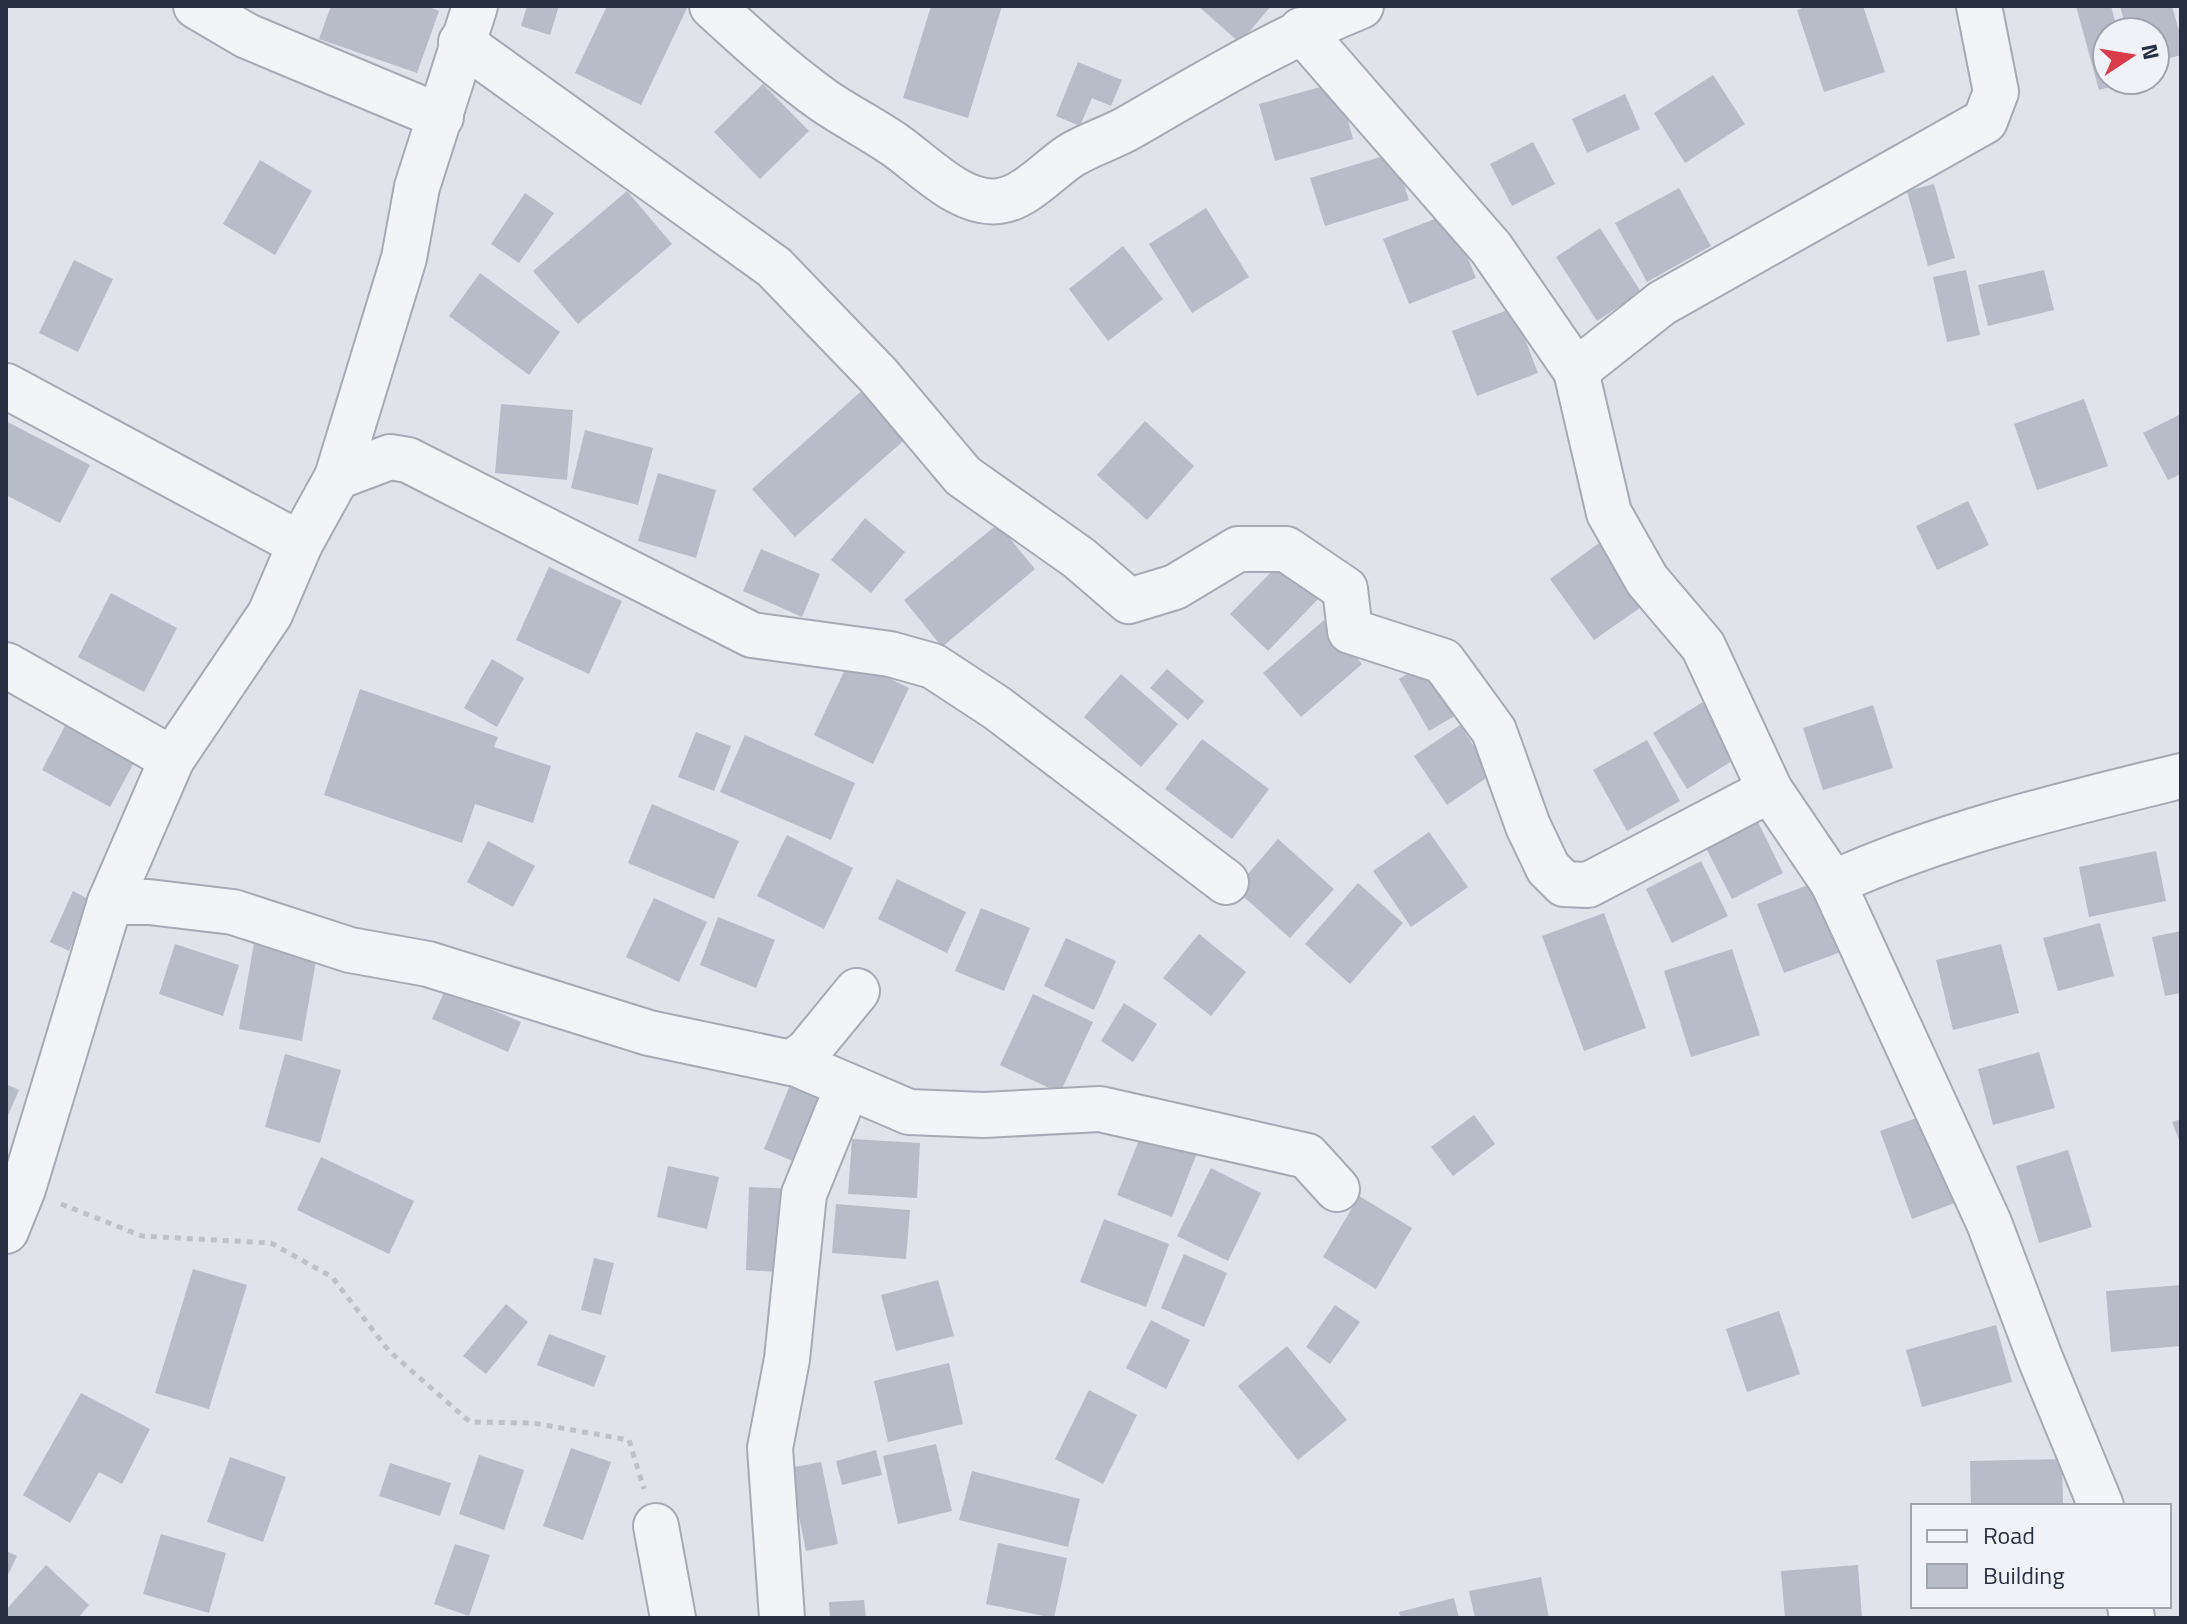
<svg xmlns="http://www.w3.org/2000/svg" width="2187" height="1624" font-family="'Titillium Web',sans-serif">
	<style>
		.building { fill: #b7bcc8 }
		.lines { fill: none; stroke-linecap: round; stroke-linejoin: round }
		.minor-casing { stroke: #a5aab5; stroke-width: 48 }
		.path { stroke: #bec1c9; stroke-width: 5; stroke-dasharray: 6 6; stroke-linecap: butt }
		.minor { stroke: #f3f4f8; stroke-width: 44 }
	</style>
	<rect width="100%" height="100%" fill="#e0e3ea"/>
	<!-- building -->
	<g class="building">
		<polygon points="331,6 426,6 439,11 417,73 319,39"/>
		<polygon points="527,6 559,6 550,35 521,26"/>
		<polygon points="607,6 688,6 641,105 575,73"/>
		<polygon points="931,6 1002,6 968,118 903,98"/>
		<polygon points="1198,6 1271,6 1240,43"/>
		<polygon points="1808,6 1863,6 1885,72 1824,92 1797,10"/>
		<polygon points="2076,6 2111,6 2118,32 2107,32 2107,80 2131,81 2099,90"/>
		<polygon points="2120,6 2172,6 2181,38 2181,55 2155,62 2155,32 2127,32"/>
		<polygon points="1078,62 1122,80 1111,106 1092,98 1080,126 1056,116"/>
		<polygon points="1713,75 1745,124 1685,163 1654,113"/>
		<polygon points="1338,82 1353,139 1275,161 1259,104"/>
		<polygon points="763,84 809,131 760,179 714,132"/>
		<polygon points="1625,94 1640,129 1587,153 1572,119"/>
		<polygon points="1533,142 1555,184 1512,206 1490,164"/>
		<polygon points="1394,153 1409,200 1325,226 1310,178"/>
		<polygon points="260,160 312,191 275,255 223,224"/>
		<polygon points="1934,184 1955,258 1928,266 1907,191"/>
		<polygon points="1679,188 1711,246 1647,282 1615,223"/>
		<polygon points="627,191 672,244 578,324 533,271"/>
		<polygon points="525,193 554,213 519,263 491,244"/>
		<polygon points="1206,208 1249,277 1192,313 1149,244"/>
		<polygon points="1450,213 1476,278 1409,304 1383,239"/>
		<polygon points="1600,228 1641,292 1597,321 1556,257"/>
		<polygon points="1123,246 1163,299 1108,341 1069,289"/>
		<polygon points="74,260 113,279 78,352 39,333"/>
		<polygon points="1966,270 1980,335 1947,342 1933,277"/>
		<polygon points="2044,270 2054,310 1988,326 1978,285"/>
		<polygon points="480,273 560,332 529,375 449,316"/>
		<polygon points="1513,308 1538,373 1477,396 1452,331"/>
		<polygon points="867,386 910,435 795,537 752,489"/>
		<polygon points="2084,399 2108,466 2037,490 2014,424"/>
		<polygon points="501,404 573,410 567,480 495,473"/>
		<polygon points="2181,414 2181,474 2168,480 2143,433"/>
		<polygon points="6,421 90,465 60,523 6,495"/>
		<polygon points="1145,421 1194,466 1147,520 1097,475"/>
		<polygon points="585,430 653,448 638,505 571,488"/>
		<polygon points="658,473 716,490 696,558 638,541"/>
		<polygon points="1968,501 1989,545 1937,570 1916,526"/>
		<polygon points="865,518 905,552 871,593 831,560"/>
		<polygon points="998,524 1035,569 942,647 904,600"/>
		<polygon points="1599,543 1644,605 1594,640 1550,579"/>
		<polygon points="761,549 820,574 802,617 743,591"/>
		<polygon points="1282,561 1319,598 1268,651 1230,614"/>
		<polygon points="549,567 622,601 589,674 516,640"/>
		<polygon points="111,593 177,628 144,692 78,657"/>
		<polygon points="1324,620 1362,664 1301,717 1263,673"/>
		<polygon points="492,659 524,678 497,727 464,708"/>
		<polygon points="850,659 909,688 873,764 814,735"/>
		<polygon points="1428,662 1458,714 1429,731 1399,679"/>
		<polygon points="1167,669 1204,701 1188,720 1150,688"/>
		<polygon points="1121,674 1178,724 1141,767 1084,717"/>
		<polygon points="360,689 498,737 494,747 551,766 533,823 475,804 462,843 324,795"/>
		<polygon points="1706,700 1740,756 1687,789 1653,733"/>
		<polygon points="1873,705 1893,768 1823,790 1803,728"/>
		<polygon points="68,720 137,757 110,807 42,770"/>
		<polygon points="1460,725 1492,774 1447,805 1414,756"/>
		<polygon points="696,732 731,746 714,791 678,777"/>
		<polygon points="745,735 855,783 831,840 720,792"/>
		<polygon points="1202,739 1269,789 1232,839 1165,789"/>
		<polygon points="1647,740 1680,801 1627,831 1593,770"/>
		<polygon points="652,804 739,841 714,899 628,863"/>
		<polygon points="1756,818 1783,873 1732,899 1704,844"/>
		<polygon points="1429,832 1468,887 1411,927 1373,871"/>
		<polygon points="787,835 853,868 824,929 757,896"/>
		<polygon points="1278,839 1334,889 1290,938 1235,889"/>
		<polygon points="488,841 535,866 513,907 467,882"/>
		<polygon points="2156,851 2166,901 2089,917 2079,867"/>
		<polygon points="1701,861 1728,916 1672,943 1646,889"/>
		<polygon points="897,879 966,912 947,953 878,919"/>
		<polygon points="1358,883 1403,923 1350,984 1305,944"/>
		<polygon points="1814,883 1841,952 1784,973 1757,904"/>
		<polygon points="73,891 92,901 69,951 50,942"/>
		<polygon points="654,898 707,922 679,982 626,957"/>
		<polygon points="981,908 1030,928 1004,991 955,971"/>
		<polygon points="1604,913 1646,1028 1584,1051 1542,936"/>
		<polygon points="718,917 775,940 756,988 700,965"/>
		<polygon points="2100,923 2114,976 2058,991 2043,938"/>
		<polygon points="2181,931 2181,993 2165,996 2152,937"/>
		<polygon points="1199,934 1246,972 1211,1016 1163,978"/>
		<polygon points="1066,938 1116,961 1094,1010 1044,986"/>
		<polygon points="254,943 317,955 302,1041 239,1029"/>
		<polygon points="175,944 239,965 223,1016 159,994"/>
		<polygon points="2001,944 2019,1013 1953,1030 1936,960"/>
		<polygon points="1732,949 1760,1035 1691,1057 1664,971"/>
		<polygon points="445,990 521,1022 508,1052 432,1019"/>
		<polygon points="1033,994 1093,1022 1060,1093 1000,1065"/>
		<polygon points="1124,1003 1157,1024 1133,1062 1101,1041"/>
		<polygon points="2039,1052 2055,1108 1993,1125 1978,1069"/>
		<polygon points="285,1054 341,1070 320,1143 265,1127"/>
		<polygon points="6,1084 19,1090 6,1120"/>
		<polygon points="790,1085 833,1102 807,1167 764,1149"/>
		<polygon points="1928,1114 1960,1201 1912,1219 1880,1131"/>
		<polygon points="1474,1115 1495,1144 1453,1176 1431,1147"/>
		<polygon points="2181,1119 2181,1145 2172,1122"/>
		<polygon points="1145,1125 1199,1148 1172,1217 1117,1195"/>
		<polygon points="852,1139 920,1143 917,1198 848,1194"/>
		<polygon points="2068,1150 2092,1227 2039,1243 2016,1166"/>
		<polygon points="321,1157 414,1201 389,1254 297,1210"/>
		<polygon points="668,1166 719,1177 707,1229 657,1217"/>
		<polygon points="1211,1168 1261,1193 1228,1261 1177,1236"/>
		<polygon points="749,1187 797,1189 793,1273 746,1270"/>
		<polygon points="1359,1196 1412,1228 1376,1289 1323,1257"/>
		<polygon points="836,1204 910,1210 906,1259 832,1253"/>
		<polygon points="1104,1219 1169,1244 1146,1307 1080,1282"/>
		<polygon points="1184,1254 1227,1273 1204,1327 1161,1308"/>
		<polygon points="594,1258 614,1263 601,1315 581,1310"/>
		<polygon points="193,1269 247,1285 209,1409 155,1393"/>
		<polygon points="938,1280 954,1336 896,1351 881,1295"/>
		<polygon points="2181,1285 2181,1346 2111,1352 2106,1291"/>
		<polygon points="506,1304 528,1322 486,1374 463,1356"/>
		<polygon points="1335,1305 1360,1322 1330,1364 1306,1347"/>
		<polygon points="1779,1311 1800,1374 1747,1392 1726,1329"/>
		<polygon points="1151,1320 1190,1340 1166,1389 1126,1368"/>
		<polygon points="1996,1325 2012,1382 1922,1407 1906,1350"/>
		<polygon points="549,1334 606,1356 594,1387 537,1365"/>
		<polygon points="1287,1346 1347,1420 1298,1460 1238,1386"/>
		<polygon points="949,1363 963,1424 888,1442 874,1381"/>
		<polygon points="1089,1390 1137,1415 1103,1484 1055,1459"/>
		<polygon points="81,1393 150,1429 122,1484 99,1472 70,1523 23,1495"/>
		<polygon points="936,1444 952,1511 898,1524 883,1456"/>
		<polygon points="571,1448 611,1462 583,1540 543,1526"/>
		<polygon points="876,1450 882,1475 842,1485 836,1461"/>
		<polygon points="479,1455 524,1470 504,1530 459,1514"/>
		<polygon points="230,1457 286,1477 263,1542 207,1522"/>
		<polygon points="2062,1459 2063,1506 1971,1506 1970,1461"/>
		<polygon points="821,1462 838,1544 806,1551 789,1468"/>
		<polygon points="390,1463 451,1483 440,1516 379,1496"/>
		<polygon points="972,1471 1080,1499 1068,1547 959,1520"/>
		<polygon points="161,1534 226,1553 209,1613 143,1594"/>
		<polygon points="998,1543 1067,1558 1054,1618 986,1604"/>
		<polygon points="455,1544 490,1555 469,1616 434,1604"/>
		<polygon points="6,1551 17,1556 6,1579"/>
		<polygon points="46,1565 89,1605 78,1618 6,1618 6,1610"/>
		<polygon points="1858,1565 1862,1618 1785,1618 1781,1571"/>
		<polygon points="1541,1577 1549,1618 1475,1618 1469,1591"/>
		<polygon points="1454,1598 1459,1618 1401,1618 1399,1612"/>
		<polygon points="864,1600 866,1618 830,1618 829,1602"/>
	</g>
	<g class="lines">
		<defs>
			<g id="minor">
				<polyline points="196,6 247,36 441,117"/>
				<path d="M712,6C748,39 784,72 823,100C846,116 872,129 895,145C924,165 961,206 999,201C1025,198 1049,170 1070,156C1089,144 1111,138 1130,127C1206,83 1279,39 1361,6"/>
				<polyline points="1301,30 1491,248 1576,371 1609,513 1647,580 1703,646 1770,790 1833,883 1989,1223 2040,1358 2101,1506"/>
				<polyline points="461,42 774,267 878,375 963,476 1079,558 1129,601 1175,587 1238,549 1286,549 1345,589 1350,631 1443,661 1494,731 1528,826 1548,868 1564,884 1588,885 1770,790"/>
				<polyline points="1576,371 1662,303 1985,121 1996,92 1979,6"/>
				<polyline points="6,386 300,544"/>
				<polyline points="337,477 390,457 408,460 752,635 890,654 933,666 997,708 1226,882"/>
				<polyline points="6,665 172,759"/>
				<path d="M1833,883C1944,833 2063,805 2181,776"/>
				<polyline points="110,902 149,902 233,912 350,950 428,964 649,1033 791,1063 807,1052 857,991"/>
				<polyline points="792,1062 909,1112 984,1115 1100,1109 1215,1135 1307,1156 1337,1189"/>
				<polyline points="6,1231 23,1189 110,902 172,759 270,614 300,544 337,477 404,258 417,187 475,6"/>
				<polyline points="656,1526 673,1618"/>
				<polyline points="2130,1606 2132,1618"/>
				<polyline points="782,1618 770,1448 787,1359 804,1194 847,1088"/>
			</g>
		</defs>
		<!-- minor casing -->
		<use href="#minor" class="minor-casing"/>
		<!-- path -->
		<polyline class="path" points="61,1204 142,1236 271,1243 332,1277 389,1351 470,1422 533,1423 629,1440 644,1489"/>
		<!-- minor -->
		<use href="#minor" class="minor"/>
	</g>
	<!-- border -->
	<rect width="2187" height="1624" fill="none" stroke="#273043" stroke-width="16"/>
	<!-- legend -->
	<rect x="1911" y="1504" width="260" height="104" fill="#f0f2f7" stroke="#a0a4af" stroke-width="2"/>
	<rect x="1927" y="1530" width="40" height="12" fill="#f3f4f8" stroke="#a0a4af" stroke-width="2"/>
	<text x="1983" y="1544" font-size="24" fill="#273043">Road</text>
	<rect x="1927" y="1564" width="40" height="24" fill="#b7bcc8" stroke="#a0a4af" stroke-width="2"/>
	<text x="1983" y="1584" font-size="24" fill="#273043">Building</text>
	<!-- north arrow -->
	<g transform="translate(2131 56) rotate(78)"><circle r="38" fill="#f0f2f7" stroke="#a0a4af" stroke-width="2"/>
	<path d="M0-6L14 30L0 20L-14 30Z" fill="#d83c4b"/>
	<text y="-12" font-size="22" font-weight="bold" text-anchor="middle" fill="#273043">N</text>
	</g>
</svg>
